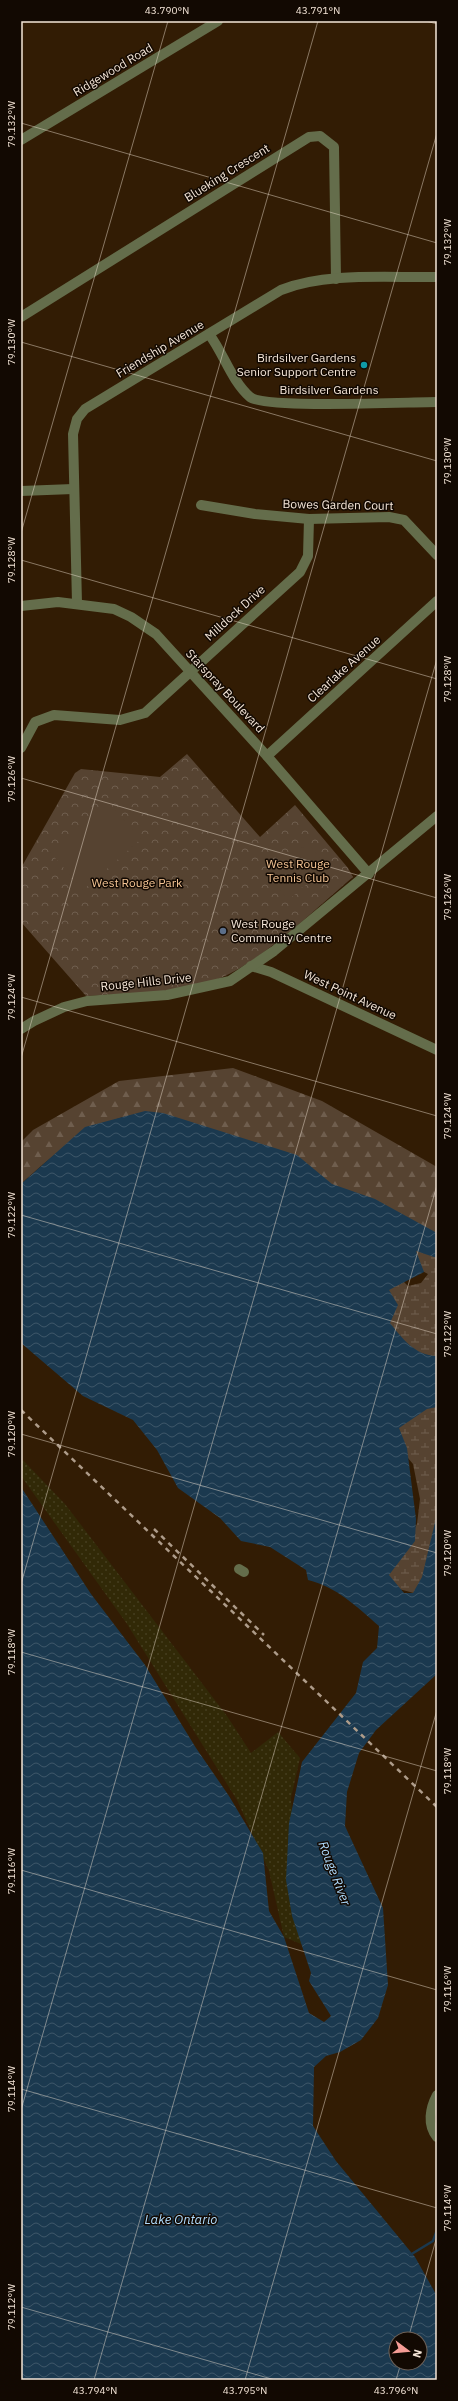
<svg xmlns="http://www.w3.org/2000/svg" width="458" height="2401" font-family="'IBM Plex Sans',sans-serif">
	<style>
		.forest { fill: url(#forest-firs) }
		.wetland { fill: url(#wetland-marsh) }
		.sand { fill: url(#sand-dots) }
		.park { fill: url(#park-crowns) }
		.pitch { fill: #564331 }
		.water { fill: url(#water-waves); fill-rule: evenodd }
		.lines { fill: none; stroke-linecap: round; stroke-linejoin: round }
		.stream { stroke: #1b394f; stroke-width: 2.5 }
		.minor { stroke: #646d4b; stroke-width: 10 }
		.rail { stroke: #ae9c8a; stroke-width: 2.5; stroke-dasharray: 5 5; stroke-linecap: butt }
		.ticks { fill: none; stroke: #f5e6d8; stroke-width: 1; stroke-opacity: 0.45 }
		.culture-dot { fill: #0f9aa8; stroke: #120902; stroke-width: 1.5 }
		.service-dot { fill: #5c6f8a; stroke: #120902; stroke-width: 1.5 }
		.labels { text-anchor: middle; stroke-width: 3; stroke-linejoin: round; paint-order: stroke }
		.street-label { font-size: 12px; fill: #f5e6d8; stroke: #120902 }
		.poi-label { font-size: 12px; fill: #f5e6d8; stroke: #120902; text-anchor: end }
		.park-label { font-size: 12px; fill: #f4c494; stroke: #120902 }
		.water-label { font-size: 13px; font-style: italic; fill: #afdcfe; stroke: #120902 }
		.neatline { fill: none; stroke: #f5e6d8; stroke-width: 1.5 }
		.ticks-label { font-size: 10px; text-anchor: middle; fill: #f5e6d8 }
	</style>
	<defs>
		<pattern id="forest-firs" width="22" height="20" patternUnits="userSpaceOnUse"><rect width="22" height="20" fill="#564331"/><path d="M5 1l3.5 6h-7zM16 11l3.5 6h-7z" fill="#6f5e4e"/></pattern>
		<pattern id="wetland-marsh" width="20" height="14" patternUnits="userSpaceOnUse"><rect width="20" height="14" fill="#564331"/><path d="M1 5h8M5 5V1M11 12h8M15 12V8" fill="none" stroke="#6f5e4e"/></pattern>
		<pattern id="sand-dots" width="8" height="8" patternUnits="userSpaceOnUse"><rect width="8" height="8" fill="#312907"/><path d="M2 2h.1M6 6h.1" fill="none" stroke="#453e1f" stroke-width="1.8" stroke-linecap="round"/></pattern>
		<pattern id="park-crowns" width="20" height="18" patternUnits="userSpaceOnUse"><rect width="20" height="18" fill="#564331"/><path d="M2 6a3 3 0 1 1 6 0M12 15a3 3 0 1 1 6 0" fill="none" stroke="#6f5e4e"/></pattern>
		<pattern id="water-waves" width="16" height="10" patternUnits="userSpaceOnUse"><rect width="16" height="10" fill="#1b394f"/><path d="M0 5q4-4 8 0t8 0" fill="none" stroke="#3d5668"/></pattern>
	</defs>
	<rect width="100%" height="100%" fill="#321c04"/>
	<!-- forest -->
	<path class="forest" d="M233,1068L322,1101L437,1167V1236L144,1114C137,1115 128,1115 120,1118C83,1129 49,1158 21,1184V1142L33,1130L119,1081Z"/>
	<!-- wetland -->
	<g class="wetland">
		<polygon points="326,1220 437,1257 437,1365 346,1338 398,1276 408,1286 421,1283 428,1274"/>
		<polygon points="437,1404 437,1537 421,1595 388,1586 388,1569 399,1558 417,1524 420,1499 413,1464 388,1434 393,1419"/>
	</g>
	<!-- sand -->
	<polygon class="sand" points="21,1458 65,1504 227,1716 251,1753 278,1732 300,1758 291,1798 296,1858 313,1949 284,1937 269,1871 237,1800 127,1624 21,1476"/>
	<!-- park -->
	<path class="park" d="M187,754L260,837L295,805L348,868L353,877C315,909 261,963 215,980C175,996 128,993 86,996L21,922V868L75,773L81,769L160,777Z"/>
	<!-- pitch -->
	<g class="pitch">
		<polygon points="107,801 141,839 83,890 50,852"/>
		<polygon points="308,843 328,868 316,877 297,852"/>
		<polygon points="294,854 313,879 302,888 282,864"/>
		<polygon points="280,866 299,891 288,900 268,875"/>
	</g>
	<!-- water -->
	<path class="water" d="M145,1111L163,1113L297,1155L332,1184L375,1199L437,1233V1258L416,1251L424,1272L389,1290L398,1305L390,1323C403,1339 414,1355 437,1356V1407L427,1409L399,1428L407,1448L416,1519L415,1541L389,1575L404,1593H413L422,1577L437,1514V1674L376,1730L359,1753L347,1792L345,1826L383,1908L388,1985L378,2018L361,2040L340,2052L326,2056L314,2067L313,2126L336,2161L415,2257L437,2296V2380H21V1487L91,1594L145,1665L196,1748L229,1796L263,1853L269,1911L284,1937L309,2013L324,2022L331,2016L309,1981L311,1973L292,1916L286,1880L289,1823L302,1762L356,1693L363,1662L377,1648L379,1626C357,1607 337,1587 308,1580L306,1570L270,1547L241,1541L220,1518L178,1488L157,1450L133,1420L83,1396L21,1343V1184L85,1127ZM396,2339H420V2363H396Z"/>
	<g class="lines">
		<!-- stream -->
		<polyline class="stream" points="410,2255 433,2241 437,2230"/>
		<!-- minor -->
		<g class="minor">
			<polyline points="21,140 218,21"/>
			<polyline points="21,317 309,137 320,136 334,147 336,279"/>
			<path d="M209,334C224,354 231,380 250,397C265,409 409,402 437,402"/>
			<polyline points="21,491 73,489"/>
			<polyline points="201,505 255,514 309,519 389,517 404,520 437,555"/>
			<path d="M77,603L73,434L77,419L85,409L281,290C326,272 388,278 437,277"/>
			<polyline points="21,606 58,602 114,609 131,617 156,634 267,756 369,874"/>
			<polyline points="21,748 35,722 54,715 120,720 145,713 300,572 308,556 309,519"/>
			<polyline points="267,756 437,601"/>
			<polyline points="251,966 271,972 437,1050"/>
			<polyline points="21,1029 34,1021 64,1007 87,1001 167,995 230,981 274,951 437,816"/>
			<polyline points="239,1569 244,1572"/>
			<path d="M437,2095C430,2108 427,2125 437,2137"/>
		</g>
		<!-- rail -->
		<g class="rail">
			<polyline points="21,1410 437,1807"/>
			<polyline points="154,1529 264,1635"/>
		</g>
	</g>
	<!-- ticks -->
	<path class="ticks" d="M426,21L437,24M21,123L437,243M21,342L437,461M21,533L168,21M21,560L437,679M21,778L437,898M21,997L437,1116M21,1058L318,21M21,1215L437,1334M21,1434L437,1553M21,1584L437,133M21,1652L437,1771M21,1870L437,1990M21,2089L437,2208M21,2110L437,659M21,2307L275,2380M408,2339L437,2236M94,2380L437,1185M245,2380L437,1710M396,2380L401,2363"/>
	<!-- markers -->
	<circle class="culture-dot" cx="364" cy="365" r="4"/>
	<circle class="service-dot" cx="223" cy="931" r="4"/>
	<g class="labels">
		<!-- street labels -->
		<g class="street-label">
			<text transform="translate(113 70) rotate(-31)" y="4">Ridgewood Road</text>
			<text transform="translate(227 173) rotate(-32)" y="4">Blueking Crescent</text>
			<text transform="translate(160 349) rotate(-31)" y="4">Friendship Avenue</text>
			<text x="329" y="394">Birdsilver Gardens</text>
			<text transform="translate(338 505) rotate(1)" y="4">Bowes Garden Court</text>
			<text transform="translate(235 613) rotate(-42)" y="4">Milldock Drive</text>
			<text transform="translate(344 669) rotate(-42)" y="4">Clearlake Avenue</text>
			<text transform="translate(225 691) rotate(47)" y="4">Starspray Boulevard</text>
			<text transform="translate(146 982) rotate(-6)" y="4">Rouge Hills Drive</text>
			<text transform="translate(350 995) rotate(25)" y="4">West Point Avenue</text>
		</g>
		<!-- poi labels -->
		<g class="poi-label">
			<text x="356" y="362">Birdsilver Gardens<tspan x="356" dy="14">Senior Support Centre</tspan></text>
			<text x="231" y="928" text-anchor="start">West Rouge<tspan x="231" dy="14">Community Centre</tspan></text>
		</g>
		<!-- park labels -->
		<g class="park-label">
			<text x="298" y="868">West Rouge<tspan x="298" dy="14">Tennis Club</tspan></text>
			<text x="137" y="887">West Rouge Park</text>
		</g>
		<!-- water labels -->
		<g class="water-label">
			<text transform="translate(335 1873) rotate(69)" y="5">Rouge River</text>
			<text x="181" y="2224">Lake Ontario</text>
		</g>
	</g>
	<!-- border -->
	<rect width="458" height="2401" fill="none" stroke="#120902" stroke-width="44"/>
	<!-- north arrow -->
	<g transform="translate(408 2351) rotate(106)"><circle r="19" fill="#120902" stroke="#6d6158"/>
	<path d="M0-3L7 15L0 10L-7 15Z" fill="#f59c95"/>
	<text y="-6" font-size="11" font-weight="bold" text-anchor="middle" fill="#f5e6d8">N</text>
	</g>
	<rect x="22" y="22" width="414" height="2357" class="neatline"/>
	<g class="ticks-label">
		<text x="167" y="14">43.790°N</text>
		<text x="318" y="14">43.791°N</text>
		<text transform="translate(11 124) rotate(-90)" y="4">79.132°W</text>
		<text transform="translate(447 242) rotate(-90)" y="4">79.132°W</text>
		<text transform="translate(11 342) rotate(-90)" y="4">79.130°W</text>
		<text transform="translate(447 461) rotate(-90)" y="4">79.130°W</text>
		<text transform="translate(11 560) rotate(-90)" y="4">79.128°W</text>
		<text transform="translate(447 679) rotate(-90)" y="4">79.128°W</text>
		<text transform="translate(11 779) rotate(-90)" y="4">79.126°W</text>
		<text transform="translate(447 897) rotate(-90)" y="4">79.126°W</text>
		<text transform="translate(11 997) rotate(-90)" y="4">79.124°W</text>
		<text transform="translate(447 1116) rotate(-90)" y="4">79.124°W</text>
		<text transform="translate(11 1215) rotate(-90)" y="4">79.122°W</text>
		<text transform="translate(447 1334) rotate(-90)" y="4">79.122°W</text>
		<text transform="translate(11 1434) rotate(-90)" y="4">79.120°W</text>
		<text transform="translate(447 1553) rotate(-90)" y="4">79.120°W</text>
		<text transform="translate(11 1652) rotate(-90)" y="4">79.118°W</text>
		<text transform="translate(447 1771) rotate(-90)" y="4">79.118°W</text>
		<text transform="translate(11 1871) rotate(-90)" y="4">79.116°W</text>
		<text transform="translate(447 1989) rotate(-90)" y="4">79.116°W</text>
		<text transform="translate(11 2089) rotate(-90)" y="4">79.114°W</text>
		<text transform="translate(447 2208) rotate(-90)" y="4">79.114°W</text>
		<text transform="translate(11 2307) rotate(-90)" y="4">79.112°W</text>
		<text x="95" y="2394">43.794°N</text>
		<text x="245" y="2394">43.795°N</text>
		<text x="396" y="2394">43.796°N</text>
	</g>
</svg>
